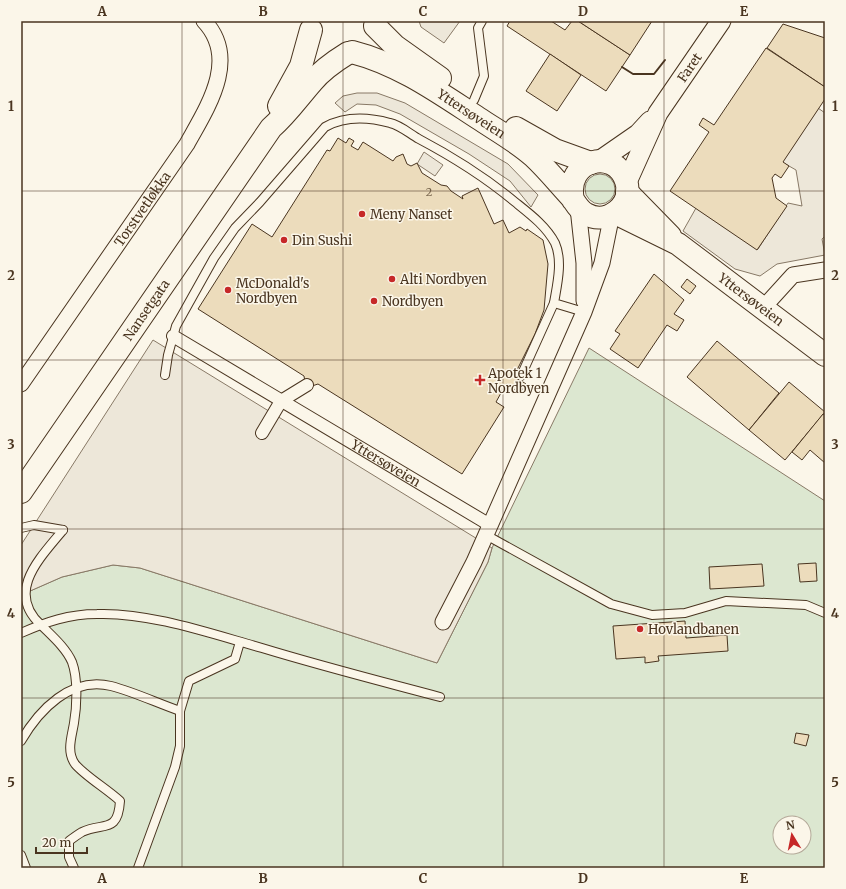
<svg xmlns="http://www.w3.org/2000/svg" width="846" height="889" font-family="Merriweather,serif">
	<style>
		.green { fill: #dce7d0; stroke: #887966; fill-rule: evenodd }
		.parking { fill: #ede7d9; stroke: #887966 }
		.building { fill: #ecdcbc; stroke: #4a3520 }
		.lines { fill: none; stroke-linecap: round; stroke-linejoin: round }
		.service-casing { stroke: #4a3520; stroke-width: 10 }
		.pedestrian-casing { stroke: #4a3520; stroke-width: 14 }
		.minor-casing { stroke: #4a3520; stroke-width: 17 }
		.tertiary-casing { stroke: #4a3520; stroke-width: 21 }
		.secondary-casing { stroke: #4a3520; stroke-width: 24 }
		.service { stroke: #fbf6e9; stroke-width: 8 }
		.pedestrian { stroke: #fbf6e9; stroke-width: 12 }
		.minor { stroke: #fbf6e9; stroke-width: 15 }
		.tertiary { stroke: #fbf6e9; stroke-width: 19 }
		.secondary { stroke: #fbf6e9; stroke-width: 22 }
		.wall { stroke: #4a3520; stroke-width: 2 }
		.grid { fill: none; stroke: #4a3520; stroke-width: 1; stroke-opacity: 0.55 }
		.poi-dot { fill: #c62828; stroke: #fbf6e9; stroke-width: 1.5 }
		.labels { text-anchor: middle; stroke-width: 3; stroke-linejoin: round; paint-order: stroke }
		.number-label { font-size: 11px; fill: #725f47 }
		.street-label { font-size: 13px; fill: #4a3520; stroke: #fbf6e9 }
		.poi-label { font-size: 13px; fill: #4a3520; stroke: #fbf6e9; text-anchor: start }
		.neatline { fill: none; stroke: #4a3520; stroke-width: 1.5 }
		.grid-label { font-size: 13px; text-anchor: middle; font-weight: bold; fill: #4a3520 }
	</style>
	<rect width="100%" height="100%" fill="#fbf6e9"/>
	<!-- green -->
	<g class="green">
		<circle cx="600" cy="189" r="15"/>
		<path d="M589,348L825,501V868H21V595L62,577L113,565L140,568L437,663L488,562L492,548ZM780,823H804V847H780Z"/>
	</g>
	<!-- parking -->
	<g class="parking">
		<polygon points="419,21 460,21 444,43 421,27"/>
		<polygon points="357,93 377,93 405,103 508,164 538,195 531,207 510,181 469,154 400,114 376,105 357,104 345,112 335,103 343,96"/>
		<polygon points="818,108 825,113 825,236 822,239 825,255 777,264 760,276 735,269 683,231 696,208 758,249 788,203 802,206 796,170 782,162"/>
		<polygon points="424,152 443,165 435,176 417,164"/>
		<polygon points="153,340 492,548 488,562 437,663 140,568 113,565 62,577 21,595 21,545"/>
	</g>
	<!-- building -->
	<g class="building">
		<polygon points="510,21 551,21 565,30 572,21 578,21 630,55 606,91 507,26"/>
		<polygon points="578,21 652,21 630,55"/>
		<polygon points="783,24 825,38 825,87 767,48"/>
		<polygon points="766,48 825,87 825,99 783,162 789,166 781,178 775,174 772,178 776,198 787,206 757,250 670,191 709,132 699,125 703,118 714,125"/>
		<polygon points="550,54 581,75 557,111 526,91"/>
		<polygon points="338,138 346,143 349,138 354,141 351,146 358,150 363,142 393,161 396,157 403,154 407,164 411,166 417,163 422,173 441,185 447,186 451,191 463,199 462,196 478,188 494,224 503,220 509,233 520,227 526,231 527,229 543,240 548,264 544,310 535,334 514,376 526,384 520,393 506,384 496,402 504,407 462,474 318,384 312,386 305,382 304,376 198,309 252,224 272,237 327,150 330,151"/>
		<polygon points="654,274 684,300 674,314 684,320 677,331 667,325 638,368 610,349 620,334 615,331"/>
		<polygon points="687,279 696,286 690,294 681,287"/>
		<polygon points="717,341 779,393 749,430 687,377"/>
		<polygon points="789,382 825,412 785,460 749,430"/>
		<polygon points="823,414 825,415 825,463 810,450 802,460 792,452"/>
		<polygon points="816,563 817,581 800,582 798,564"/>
		<polygon points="762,564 764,586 710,589 709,567"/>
		<polygon points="685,621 686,638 727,635 728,651 658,656 659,661 645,663 645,657 616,659 613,626"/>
		<polygon points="796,733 809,735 806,746 794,743"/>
	</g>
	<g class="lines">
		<defs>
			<g id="service">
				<polyline points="474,100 484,76 478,28 482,21"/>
				<path d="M165,375L168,355L176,326L214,258L235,228L260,202L325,127C345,116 368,117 390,123C400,125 410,134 419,139C453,157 485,177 515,202C530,214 546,226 555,243C563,261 557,285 554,303L584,312"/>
				<polyline points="521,376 554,303"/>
				<polyline points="21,528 34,525 63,530"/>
				<path d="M63,530C40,558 5,592 41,625C52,636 66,648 72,662C78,678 77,706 74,723C72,736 66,751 75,764C85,776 107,789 120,801C118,834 103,822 82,832C77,835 73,838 69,841V857L74,868"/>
				<polyline points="486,535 611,604 652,615 685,613 726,601 806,605 825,613"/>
				<path d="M21,633C46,622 69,614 97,614C149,612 212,634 262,648C321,666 380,681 440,697"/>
				<path d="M21,741C39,710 71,676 111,686C134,692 157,703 180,711"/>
				<polyline points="21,855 26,868"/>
				<polyline points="138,868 175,767 180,746 180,711 189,681 235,659 240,642"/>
			</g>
			<g id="pedestrian">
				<path id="s1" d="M173,336L490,525"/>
				<polyline points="262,433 281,401 307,385"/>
			</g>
			<g id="minor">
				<polyline points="578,208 584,263 584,301"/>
				<polyline points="763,308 793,275 825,270"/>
				<path id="s2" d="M21,384L187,144C207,108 240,59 204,21"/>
				<polyline points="443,622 474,562 584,312 602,263 612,214"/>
			</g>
			<g id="tertiary">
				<polyline points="599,161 638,134 650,121"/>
				<path id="s3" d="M627,182L658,113L721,21"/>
			</g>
			<g id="secondary">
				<polyline points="375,26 395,46 440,78"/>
				<path id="s4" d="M352,52C399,64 438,92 478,118C496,130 516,141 533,156C547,169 559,184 572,198C576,204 579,210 586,214C607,226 634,205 626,181C615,147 564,159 573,200"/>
				<polyline points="279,106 301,66 311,30"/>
				<polyline points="516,128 555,150 591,163"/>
				<polyline points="627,192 670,236"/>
				<path id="s5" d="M615,213L678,244L825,355"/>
				<path id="s6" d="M21,492L271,128C287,114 298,98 312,82C322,70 335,61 348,53"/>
			</g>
		</defs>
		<!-- service casing -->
		<use href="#service" class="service-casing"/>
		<!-- pedestrian casing -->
		<use href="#pedestrian" class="pedestrian-casing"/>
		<!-- minor casing -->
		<use href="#minor" class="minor-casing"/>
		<!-- tertiary casing -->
		<use href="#tertiary" class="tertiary-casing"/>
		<!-- secondary casing -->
		<use href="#secondary" class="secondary-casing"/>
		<!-- service -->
		<use href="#service" class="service"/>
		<!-- pedestrian -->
		<use href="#pedestrian" class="pedestrian"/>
		<!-- minor -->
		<use href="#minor" class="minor"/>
		<!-- tertiary -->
		<use href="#tertiary" class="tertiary"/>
		<!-- secondary -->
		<use href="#secondary" class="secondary"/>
		<!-- wall -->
		<polyline class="wall" points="622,67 633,74 654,74 665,60"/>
	</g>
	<!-- grid -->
	<path class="grid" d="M182,21V868M343,21V868M503,21V868M664,21V868M21,191H825M21,360H825M21,529H825M21,698H825"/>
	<!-- markers -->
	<g class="poi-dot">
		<circle cx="362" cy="214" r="4"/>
		<circle cx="284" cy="240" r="4"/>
		<circle cx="392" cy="279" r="4"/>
		<circle cx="228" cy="290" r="4"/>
		<circle cx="374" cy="301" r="4"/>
		<path d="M478 374h4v4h4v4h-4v4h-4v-4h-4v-4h4z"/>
		<circle cx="640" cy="629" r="4"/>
	</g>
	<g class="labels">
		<!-- number labels -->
		<g class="number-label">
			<text x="429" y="196">2</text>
		</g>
		<!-- street labels -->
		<g class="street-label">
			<text dy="5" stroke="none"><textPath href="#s3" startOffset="131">Faret</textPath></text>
			<text dy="5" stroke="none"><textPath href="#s4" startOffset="135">Yttersøveien</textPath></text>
			<text dy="5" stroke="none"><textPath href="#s2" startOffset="213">Torstvetløkka</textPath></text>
			<text dy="5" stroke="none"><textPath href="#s5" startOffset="162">Yttersøveien</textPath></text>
			<text dy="5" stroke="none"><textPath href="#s6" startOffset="221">Nansetgata</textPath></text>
			<text dy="5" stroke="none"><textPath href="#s1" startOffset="248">Yttersøveien</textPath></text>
		</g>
		<!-- poi labels -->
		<g class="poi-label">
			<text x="370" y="219">Meny Nanset</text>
			<text x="292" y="245">Din Sushi</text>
			<text x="400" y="284">Alti Nordbyen</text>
			<text x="236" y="288">McDonald's<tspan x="236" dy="15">Nordbyen</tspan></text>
			<text x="382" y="306">Nordbyen</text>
			<text x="488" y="378">Apotek 1<tspan x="488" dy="15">Nordbyen</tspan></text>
			<text x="648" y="634">Hovlandbanen</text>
		</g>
	</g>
	<!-- border -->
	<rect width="846" height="889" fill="none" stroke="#fbf6e9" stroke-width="44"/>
	<!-- north arrow -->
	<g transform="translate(792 835) rotate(350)"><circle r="19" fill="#fbf6e9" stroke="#b4a999"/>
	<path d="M0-3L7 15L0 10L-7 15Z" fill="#c62828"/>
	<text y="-6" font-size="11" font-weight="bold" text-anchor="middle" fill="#4a3520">N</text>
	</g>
	<!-- scale -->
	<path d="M36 847v6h51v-6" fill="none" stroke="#4a3520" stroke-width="2"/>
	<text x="42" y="847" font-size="12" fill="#4a3520" stroke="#fbf6e9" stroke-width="3" paint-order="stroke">20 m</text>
	<rect x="22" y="22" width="802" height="845" class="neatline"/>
	<g class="grid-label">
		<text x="102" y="16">A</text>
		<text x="263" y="16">B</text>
		<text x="423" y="16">C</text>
		<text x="583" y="16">D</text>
		<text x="744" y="16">E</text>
		<text x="11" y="111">1</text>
		<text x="835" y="111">1</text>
		<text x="11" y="280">2</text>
		<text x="835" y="280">2</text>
		<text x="11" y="449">3</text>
		<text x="835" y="449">3</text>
		<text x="11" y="618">4</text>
		<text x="835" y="618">4</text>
		<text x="11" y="787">5</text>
		<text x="835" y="787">5</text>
		<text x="102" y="883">A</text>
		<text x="263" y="883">B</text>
		<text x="423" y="883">C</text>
		<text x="583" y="883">D</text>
		<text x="744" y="883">E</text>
	</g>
</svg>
